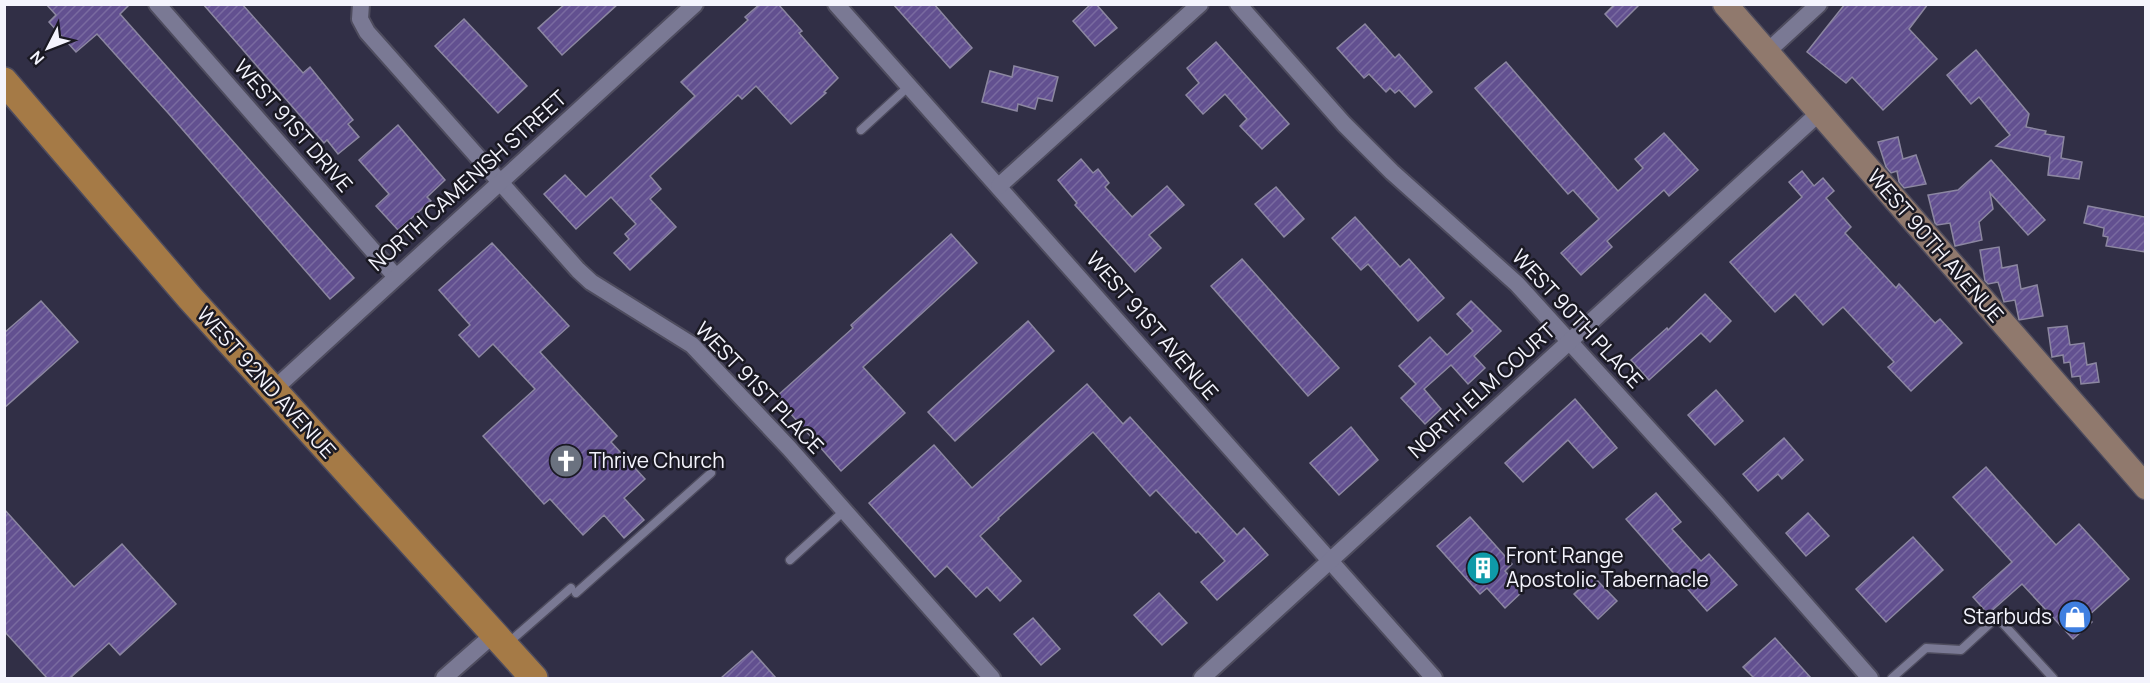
<svg xmlns="http://www.w3.org/2000/svg" width="2150" height="683" font-family="Manrope,sans-serif">
	<style>
		.building { fill: url(#building-hatch); stroke: #8c87a1; stroke-width: 1.5 }
		.lines { fill: none; stroke-linecap: round; stroke-linejoin: round }
		.lane-casing { stroke: #4e4c5e; stroke-width: 11 }
		.street-casing { stroke: #4e4c5e; stroke-width: 20 }
		.secondary-casing { stroke: #4e4c5e; stroke-width: 27 }
		.primary-casing { stroke: #4e4c5e; stroke-width: 30 }
		.lane { stroke: #7a7994; stroke-width: 8 }
		.street { stroke: #7a7994; stroke-width: 16 }
		.secondary { stroke: #90796d; stroke-width: 24 }
		.primary { stroke: #a57a46; stroke-width: 27 }
		.labels { text-anchor: middle; stroke-width: 5; stroke-linejoin: round; paint-order: stroke }
		.street-label { font-size: 21px; fill: #f4f4fd; stroke: #1a1923 }
		.poi-label { font-size: 21px; fill: #f4f4fd; stroke: #1a1923; text-anchor: start }
	</style>
	<defs>
		<pattern id="building-hatch" width="6" height="6" patternUnits="userSpaceOnUse" patternTransform="scale(1.5)"><rect width="6" height="6" fill="#625090"/><path d="M-1 1l2-2M0 6l6-6M5 7l2-2" fill="none" stroke="#796aa0"/></pattern>
	</defs>
	<rect width="100%" height="100%" fill="#312f46"/>
	<!-- building -->
	<g class="building">
		<polygon points="46,4 130,4 120,14 354,278 330,299 169,114 97,34 76,52 49,22 56,15"/>
		<polygon points="203,4 242,4 303,73 310,67 353,120 348,124 359,137 338,154 327,140 324,143"/>
		<polygon points="565,4 618,4 562,55 538,28"/>
		<polygon points="760,4 778,4 802,31 799,33 838,78 824,92 826,93 791,124 756,86 742,99 738,95 650,176 661,189 650,199 676,227 630,270 614,253 629,239 625,234 636,224 611,197 576,229 544,194 565,175 586,197 695,96 681,82 748,20 745,17"/>
		<polygon points="893,4 934,4 972,48 950,68"/>
		<polygon points="1091,4 1096,4 1117,28 1095,46 1073,21"/>
		<polygon points="1615,4 1640,4 1617,27 1605,14"/>
		<polygon points="1845,4 1928,4 1909,29 1937,59 1883,110 1852,77 1846,83 1807,52"/>
		<polygon points="464,19 527,86 498,113 435,46"/>
		<polygon points="1365,24 1395,58 1399,54 1432,92 1415,107 1399,90 1395,93 1390,88 1386,92 1369,74 1364,78 1337,48"/>
		<polygon points="1216,42 1289,124 1262,149 1240,126 1247,119 1225,94 1203,114 1186,95 1199,83 1187,68"/>
		<polygon points="1976,50 2029,114 2026,127 2046,131 2045,134 2064,137 2061,158 2082,162 2079,179 2048,175 2050,157 1996,146 2010,135 1979,97 1971,104 1947,75"/>
		<polygon points="1506,62 1618,191 1643,168 1635,159 1664,133 1698,170 1669,196 1664,190 1607,241 1612,247 1581,275 1561,253 1599,219 1573,190 1568,194 1475,88"/>
		<polygon points="1014,66 1058,77 1052,101 1038,98 1035,109 1018,104 1017,111 982,102 990,71 1012,77"/>
		<polygon points="398,125 445,180 427,197 431,201 398,230 376,206 389,194 359,160"/>
		<polygon points="1898,137 1903,159 1916,155 1926,184 1904,188 1899,182 1897,171 1891,173 1886,167 1878,142"/>
		<polygon points="1081,159 1093,173 1098,169 1109,183 1105,187 1132,217 1167,186 1184,205 1149,235 1161,248 1135,272 1075,205 1077,203 1058,180"/>
		<polygon points="1991,160 2045,220 2028,235 1990,193 1993,209 1979,222 1982,240 1955,246 1950,223 1937,225 1935,223 1928,195 1958,190"/>
		<polygon points="1802,171 1814,186 1823,178 1834,191 1826,198 1851,227 1845,233 1896,288 1899,284 1935,323 1940,319 1962,343 1911,391 1888,367 1894,362 1843,307 1823,325 1795,294 1775,312 1730,262 1802,197 1789,182"/>
		<polygon points="1276,187 1304,219 1284,237 1255,204"/>
		<polygon points="2088,206 2145,217 2145,252 2106,246 2108,237 2103,236 2104,228 2084,223"/>
		<polygon points="1355,217 1400,267 1409,259 1444,298 1418,321 1368,264 1361,270 1332,238"/>
		<polygon points="951,234 977,263 863,367 905,413 841,471 776,397 853,328 851,325"/>
		<polygon points="492,243 569,326 540,352 617,436 611,442 645,479 624,498 644,520 624,538 604,515 583,535 550,499 544,504 483,436 535,389 493,344 479,357 459,335 470,325 439,290"/>
		<polygon points="1999,247 2002,268 2017,265 2021,289 2037,285 2043,316 2019,320 2015,300 2004,302 1998,282 1988,284 1985,281 1980,250"/>
		<polygon points="1242,259 1339,368 1308,396 1211,286"/>
		<polygon points="1705,294 1731,321 1710,342 1701,333 1649,380 1631,360 1667,328 1668,330"/>
		<polygon points="41,301 78,342 4,408 4,333"/>
		<polygon points="1471,301 1501,331 1474,356 1485,368 1468,384 1451,365 1424,389 1441,409 1425,424 1401,398 1416,384 1399,366 1430,337 1447,355 1473,331 1457,314"/>
		<polygon points="1028,321 1054,351 955,441 928,412"/>
		<polygon points="2067,326 2070,345 2084,343 2087,365 2096,363 2099,382 2081,384 2080,376 2072,377 2070,362 2064,363 2063,355 2052,357 2048,328"/>
		<polygon points="1087,384 1123,424 1130,417 1237,535 1244,528 1268,555 1217,600 1201,582 1225,561 1198,531 1196,533 1156,490 1150,496 1093,432 998,518 999,519 980,536 1021,581 1000,601 987,587 976,597 947,566 935,577 869,503 934,445 972,488"/>
		<polygon points="1716,390 1743,421 1715,445 1688,415"/>
		<polygon points="1575,399 1617,448 1593,468 1568,440 1523,482 1505,463"/>
		<polygon points="1351,427 1378,460 1339,495 1310,463"/>
		<polygon points="1784,438 1803,460 1782,479 1778,474 1758,491 1743,474"/>
		<polygon points="1986,467 2056,545 2079,524 2129,579 2087,617 2092,622 2073,639 2022,584 1988,614 1973,597 2012,562 1953,497"/>
		<polygon points="1656,493 1681,522 1672,529 1701,561 1709,554 1737,585 1707,611 1626,519"/>
		<polygon points="4,509 74,587 122,544 176,604 120,655 109,643 70,678 47,678 4,631"/>
		<polygon points="1808,513 1829,536 1806,556 1786,533"/>
		<polygon points="1470,517 1512,564 1505,571 1523,591 1505,608 1487,588 1480,594 1437,546"/>
		<polygon points="1913,537 1943,570 1886,622 1856,589"/>
		<polygon points="1593,576 1617,601 1598,619 1574,594"/>
		<polygon points="1159,593 1187,623 1162,645 1134,615"/>
		<polygon points="1033,618 1060,649 1041,665 1014,634"/>
		<polygon points="1775,638 1811,678 1754,678 1743,667"/>
		<polygon points="752,651 776,678 721,678"/>
	</g>
	<g class="lines">
		<defs>
			<g id="lane">
				<polyline points="861,130 909,86"/>
				<polyline points="790,560 844,511"/>
				<polyline points="576,593 711,473"/>
				<polyline points="507,644 571,588"/>
				<polyline points="1892,678 1926,648 1961,650 1997,617 2053,678"/>
			</g>
			<g id="street">
				<polyline points="157,4 396,277"/>
				<polyline points="361,4 360,19 367,32 578,270 591,282 692,345 789,448 992,678"/>
				<polyline points="836,4 1434,678"/>
				<polyline points="1238,4 1344,124 1392,172 1517,284 1716,503 1870,678"/>
				<polyline points="1767,52 1819,4"/>
				<polyline points="999,186 1200,4"/>
				<polyline points="272,391 695,4"/>
				<polyline points="444,678 494,634"/>
				<polyline points="1202,678 1819,113"/>
			</g>
			<polyline id="secondary" points="1725,4 2146,487"/>
			<polyline id="primary" points="4,81 190,298 534,678"/>
		</defs>
		<!-- lane casing -->
		<use href="#lane" class="lane-casing"/>
		<!-- street casing -->
		<use href="#street" class="street-casing"/>
		<!-- secondary casing -->
		<use href="#secondary" class="secondary-casing"/>
		<!-- primary casing -->
		<use href="#primary" class="primary-casing"/>
		<!-- lane -->
		<use href="#lane" class="lane"/>
		<!-- street -->
		<use href="#street" class="street"/>
		<!-- secondary -->
		<use href="#secondary" class="secondary"/>
		<!-- primary -->
		<use href="#primary" class="primary"/>
	</g>
	<!-- icons -->
	<defs>
		<symbol id="church-disc" viewBox="-11 -11 22 22"><circle r="9.5" fill="#6b7280" stroke="#1a1923"/><path d="M-1.2-6h2.4v3.5h3.3v2.4h-3.3V6h-2.4V-.1h-3.3v-2.4h3.3Z" fill="#fff"/></symbol>
		<symbol id="building-disc" viewBox="-11 -11 22 22"><circle r="9.5" fill="#0f9aa8" stroke="#1a1923"/><path d="M-4-6H4V6H1V3H-1V6H-4ZM-2.5-4.3h1.7v1.8h-1.7ZM.8-4.3h1.7v1.8H.8ZM-2.5-1h1.7V.8h-1.7ZM.8-1h1.7V.8H.8Z" fill="#fff"/></symbol>
		<symbol id="shop-disc" viewBox="-11 -11 22 22"><circle r="9.5" fill="#3f7fe0" stroke="#1a1923"/><path d="M-5-2.5h2.3a2.7 3.5 0 0 1 5.4 0H5L5.5 6h-11ZM-1.5-2.5h3a1.5 2.3 0 0 0-3 0Z" fill="#fff"/></symbol>
	</defs>
	<g fill-rule="evenodd">
		<use href="#church-disc" x="547" y="442" width="38" height="38"/>
		<use href="#building-disc" x="1464" y="549" width="38" height="38"/>
		<use href="#shop-disc" x="2056" y="598" width="38" height="38"/>
	</g>
	<g class="labels">
		<!-- street labels -->
		<g class="street-label">
			<text transform="translate(293 126) rotate(49)" y="7">WEST 91ST DRIVE</text>
			<text transform="translate(468 181) rotate(-42)" y="7">NORTH CAMENISH STREET</text>
			<text transform="translate(1935 246) rotate(49)" y="7">WEST 90TH AVENUE</text>
			<text transform="translate(1577 319) rotate(47)" y="7">WEST 90TH PLACE</text>
			<text transform="translate(1152 326) rotate(49)" y="7">WEST 91ST AVENUE</text>
			<text transform="translate(266 383) rotate(48)" y="7">WEST 92ND AVENUE</text>
			<text transform="translate(759 388) rotate(46)" y="7">WEST 91ST PLACE</text>
			<text transform="translate(1482 391) rotate(-42)" y="7">NORTH ELM COURT</text>
		</g>
		<!-- poi labels -->
		<g class="poi-label">
			<text x="589" y="468">Thrive Church</text>
			<text x="1506" y="563">Front Range<tspan x="1506" dy="24">Apostolic Tabernacle</tspan></text>
			<text x="2052" y="624" text-anchor="end">Starbuds</text>
		</g>
	</g>
	<!-- border -->
	<rect width="2150" height="683" fill="none" stroke="#f4f4fd" stroke-width="12"/>
	<!-- north arrow -->
	<g transform="translate(48 48) rotate(228)" stroke="#1a1923" stroke-width="4.5" paint-order="stroke">
	<path d="M0-4.5L10 22L0 15L-10 22Z" fill="#f4f4fd"/>
	<text y="-9" font-size="16" font-weight="bold" text-anchor="middle" fill="#f4f4fd">N</text>
	</g>
</svg>
